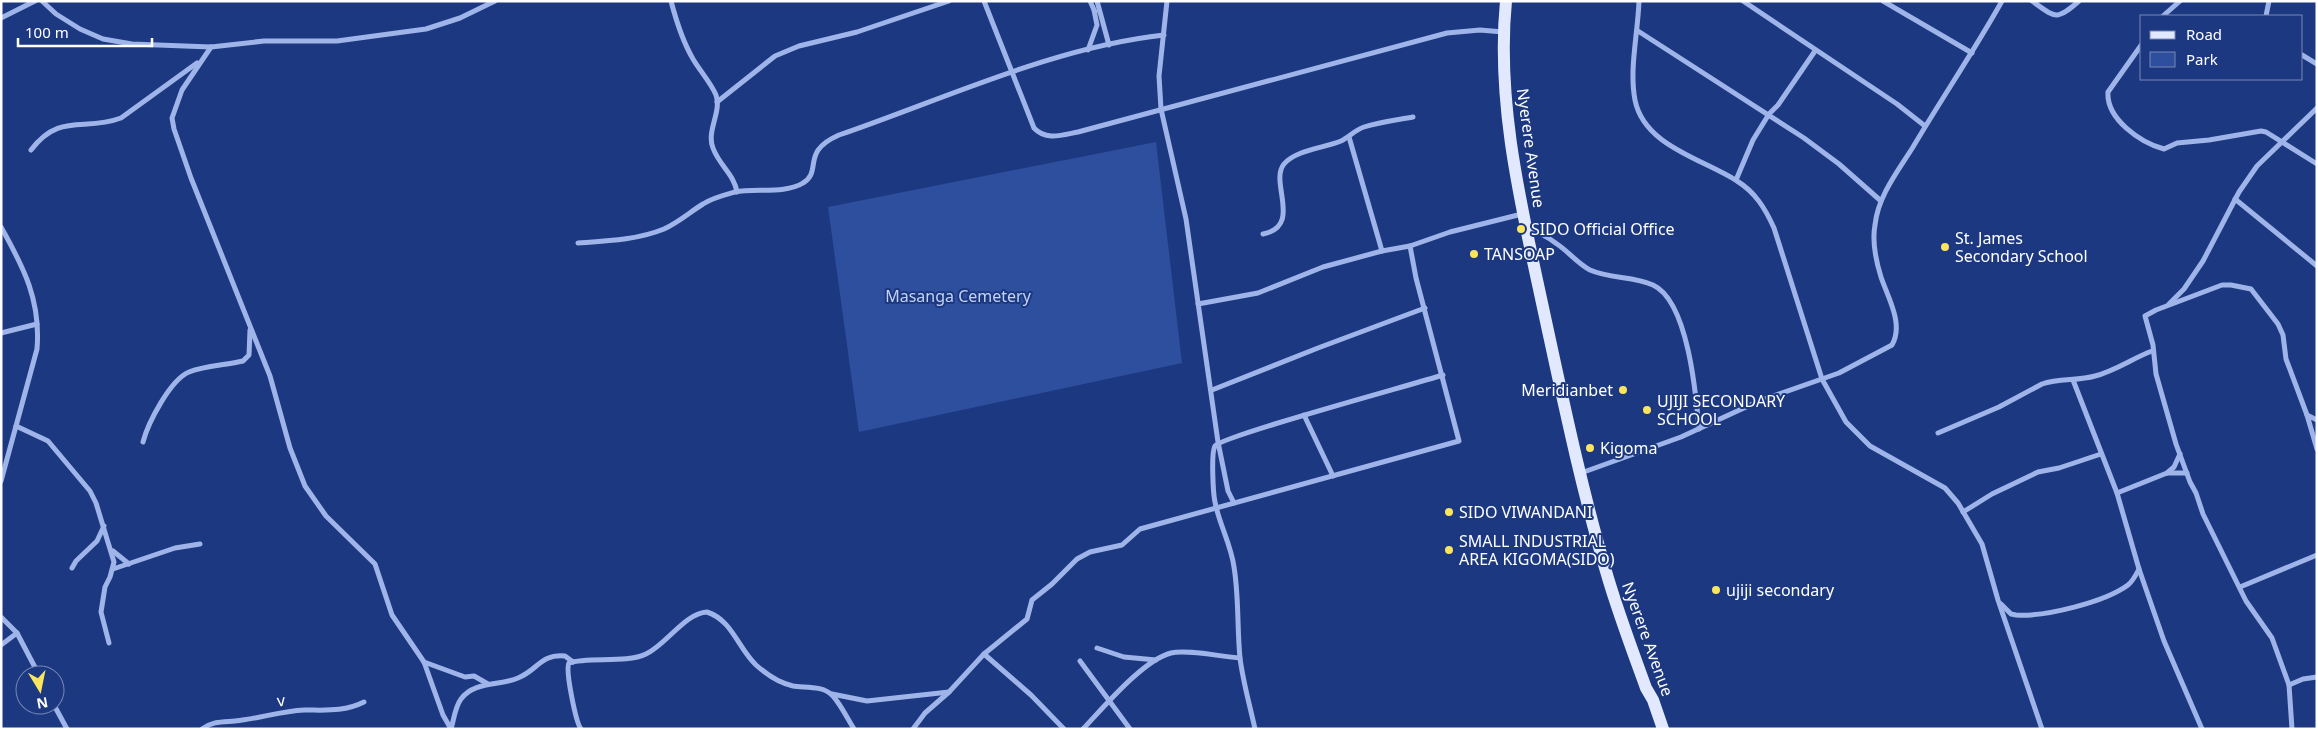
<svg xmlns="http://www.w3.org/2000/svg" width="2318" height="730" font-family="'Noto Sans',sans-serif">
	<style>
		.green { fill: #2e4f9e }
		.lines { fill: none; stroke-linecap: round; stroke-linejoin: round }
		.street { stroke: #9fb5e9; stroke-width: 5 }
		.primary { stroke: #e2e9fe; stroke-width: 12 }
		.poi-dot { fill: #fae55c; stroke: #1c3880; stroke-width: 2 }
		.labels { text-anchor: middle; stroke-width: 4; stroke-linejoin: round; paint-order: stroke }
		.street-label { font-size: 16px; fill: #fff; stroke: #1c3880 }
		.poi-label { font-size: 16px; fill: #fff; stroke: #1c3880; text-anchor: start }
		.park-label { font-size: 16px; fill: #c3d3f7; stroke: #1c3880 }
	</style>
	<rect width="100%" height="100%" fill="#1c3880"/>
	<!-- green -->
	<polygon class="green" points="1156,142 1182,363 859,432 828,207"/>
	<g class="lines">
		<!-- street -->
		<g class="street">
			<polyline points="42,1 56,14 80,29 103,39 132,44 211,47 264,41 337,41 426,29 460,18 495,1"/>
			<path d="M671,1C676,20 683,42 693,59C700,71 711,83 716,95C722,112 706,131 713,148C719,165 734,174 737,192"/>
			<path d="M984,1L1034,128C1046,141 1062,135 1078,132L1447,33L1480,30L1503,32"/>
			<polyline points="1090,1 1095,12"/>
			<polyline points="1097,1 1109,45"/>
			<polyline points="1167,1 1159,76 1161,109 1186,219 1218,442 1228,491 1234,503"/>
			<path d="M1639,1C1638,33 1629,69 1635,100C1644,146 1703,159 1737,181C1755,192 1765,208 1774,228L1822,379L1846,422L1870,446L1945,488L1958,503L1982,544L1998,600L2042,729"/>
			<polyline points="1743,1 1897,104 1925,126"/>
			<polyline points="1883,1 1972,53"/>
			<path d="M2032,1C2056,18 2056,21 2079,1"/>
			<polyline points="2163,16 2180,1"/>
			<polyline points="2266,16 2269,1"/>
			<polyline points="1,18 35,1"/>
			<polyline points="1638,31 1804,138 1839,164 1881,201"/>
			<path d="M2142,44L2108,92C2106,119 2141,143 2164,149L2177,143L2209,140L2261,131L2266,132L2317,164"/>
			<polyline points="211,47 182,90 172,118 174,129 191,178 270,376 290,448 305,486 326,516 375,564 392,615 424,662 443,715 451,729"/>
			<polyline points="1088,50 1097,25 1094,10"/>
			<polyline points="2302,55 2317,64"/>
			<polyline points="717,102 775,56 799,46 857,32 949,1"/>
			<polyline points="1349,137 1382,251"/>
			<path d="M31,150C60,112 84,132 121,118L197,63"/>
			<polyline points="1736,180 1753,140 1769,114 1778,105 1815,51"/>
			<polyline points="2235,199 2317,266"/>
			<path d="M1,227C24,268 41,301 37,349L1,481"/>
			<path d="M1527,228C1538,232 1548,237 1557,244C1569,252 1577,263 1590,270C1610,279 1633,276 1653,285C1688,301 1696,394 1699,429"/>
			<path d="M1263,234C1303,226 1269,182 1284,164C1296,150 1324,148 1341,141C1349,137 1355,130 1364,127C1380,122 1397,120 1413,117"/>
			<path d="M578,243C607,241 637,240 664,229C679,222 690,212 703,204C712,198 724,195 735,192C754,188 786,194 803,183C823,171 800,152 839,135C944,99 1054,47 1164,35"/>
			<polyline points="1198,304 1258,293 1323,267 1382,251 1410,246 1450,232 1522,214"/>
			<polyline points="2169,304 2184,289 2203,261 2239,192 2257,166 2317,108"/>
			<polyline points="1,333 37,324"/>
			<polyline points="2073,380 2117,493 2139,569 2164,641 2202,729"/>
			<polyline points="1212,390 1318,348 1425,308"/>
			<polyline points="1304,415 1333,476"/>
			<polyline points="2307,415 2317,449"/>
			<polyline points="16,426 48,441 90,491 96,503 114,562 110,577 105,587 101,612 109,643"/>
			<path d="M1938,433L1999,407L2042,384C2059,378 2078,381 2095,376C2115,371 2133,358 2152,351"/>
			<path d="M143,442C148,423 170,380 189,372C203,366 227,365 243,361L249,355L250,330"/>
			<path d="M1581,473L1681,437L1759,401L1839,373L1892,345C1904,324 1888,298 1881,277C1876,261 1872,241 1875,225C1878,196 1898,171 1913,147C1942,98 1974,51 2002,1"/>
			<polyline points="2167,473 2174,467 2180,454"/>
			<polyline points="2117,493 2167,473 2187,473"/>
			<polyline points="1963,512 1992,494 2038,472 2059,468 2101,454"/>
			<polyline points="113,551 129,564"/>
			<polyline points="72,568 76,561 97,541 104,526"/>
			<polyline points="113,569 175,548 200,544"/>
			<polyline points="2240,587 2317,555"/>
			<path d="M2001,604L2011,614L2016,615C2045,617 2105,602 2128,585C2133,581 2136,575 2139,569"/>
			<polyline points="1,617 17,633 39,675"/>
			<polyline points="1,645 17,633"/>
			<polyline points="1097,648 1124,657 1156,660"/>
			<polyline points="984,654 1031,695 1064,729"/>
			<polyline points="1080,661 1130,729"/>
			<polyline points="424,662 465,677 474,676 488,684"/>
			<polyline points="2289,685 2303,679 2317,677"/>
			<polyline points="832,694 867,701 949,692"/>
			<polyline points="54,705 67,729"/>
			<path d="M202,729C213,721 222,722 235,721C258,719 281,711 304,710C326,710 344,712 364,702"/>
			<path d="M451,729C454,719 455,707 461,699C474,681 500,686 518,678C538,670 540,654 565,656L573,662"/>
			<path d="M581,729C576,723 565,670 569,663C588,656 626,664 646,654C666,645 685,613 707,612C732,620 738,648 756,665C766,674 779,683 793,686C805,688 823,685 833,696C841,705 847,718 854,729"/>
			<polyline points="913,729 925,713 949,692 984,654 1027,619 1032,600 1052,584 1077,559 1090,552 1122,545 1140,529 1459,441 1416,278 1410,246"/>
			<path d="M1083,729C1103,708 1143,660 1171,653C1187,649 1222,657 1240,658"/>
			<path d="M1255,729C1250,706 1243,682 1240,658C1237,628 1239,597 1234,567C1231,544 1219,524 1215,502C1213,493 1211,452 1215,446C1222,436 1415,384 1443,375"/>
			<polyline points="2292,729 2289,685 2272,638 2246,601 2203,514 2196,493 2190,482 2176,444 2156,374 2153,345 2145,316 2156,310 2222,285 2231,285 2251,289 2278,324 2283,335 2286,359 2307,415 2317,420"/>
		</g>
		<!-- primary -->
		<path class="primary" d="M1506,1C1496,102 1521,205 1542,303C1562,395 1581,488 1608,578C1619,615 1633,652 1646,688L1653,700L1663,729"/>
	</g>
	<!-- markers -->
	<g class="poi-dot">
		<circle cx="1521" cy="229" r="5"/>
		<circle cx="1945" cy="247" r="5"/>
		<circle cx="1474" cy="254" r="5"/>
		<circle cx="1623" cy="390" r="5"/>
		<circle cx="1647" cy="410" r="5"/>
		<circle cx="1590" cy="448" r="5"/>
		<circle cx="1449" cy="512" r="5"/>
		<circle cx="1449" cy="550" r="5"/>
		<circle cx="1716" cy="590" r="5"/>
	</g>
	<g class="labels">
		<!-- street labels -->
		<g class="street-label">
			<text transform="translate(1531 148) rotate(82)" y="6">Nyerere Avenue</text>
			<text transform="translate(1648 639) rotate(70)" y="6">Nyerere Avenue</text>
			<text transform="translate(281 700) rotate(-6)" y="6">v</text>
		</g>
		<!-- poi labels -->
		<g class="poi-label">
			<text x="1531" y="235">SIDO Official Office</text>
			<text x="1955" y="244">St. James<tspan x="1955" dy="18">Secondary School</tspan></text>
			<text x="1484" y="260">TANSOAP</text>
			<text x="1613" y="396" text-anchor="end">Meridianbet</text>
			<text x="1657" y="407">UJIJI SECONDARY<tspan x="1657" dy="18">SCHOOL</tspan></text>
			<text x="1600" y="454">Kigoma</text>
			<text x="1459" y="518">SIDO VIWANDANI</text>
			<text x="1459" y="547">SMALL INDUSTRIAL<tspan x="1459" dy="18">AREA KIGOMA(SIDO)</tspan></text>
			<text x="1726" y="596">ujiji secondary</text>
		</g>
		<!-- park labels -->
		<g class="park-label">
			<text x="958" y="302">Masanga Cemetery</text>
		</g>
	</g>
	<!-- border -->
	<rect width="2318" height="730" fill="none" stroke="#ffffff" stroke-width="5"/>
	<!-- legend -->
	<rect x="2140" y="15" width="162" height="65" fill="#1c3880" stroke="#7788b3"/>
	<rect x="2150" y="31" width="25" height="8" fill="#e2e9fe" stroke="#7788b3"/>
	<text x="2186" y="40" font-size="15" fill="#ffffff">Road</text>
	<rect x="2150" y="52" width="25" height="15" fill="#2e4f9e" stroke="#7788b3"/>
	<text x="2186" y="65" font-size="15" fill="#ffffff">Park</text>
	<!-- north arrow -->
	<g transform="translate(40 690) rotate(170)"><circle r="24" fill="#1c3880" stroke="#7788b3"/>
	<path d="M0-4L9 19L0 12L-9 19Z" fill="#fae55c"/>
	<text y="-8" font-size="14" font-weight="bold" text-anchor="middle" fill="#ffffff">N</text>
	</g>
	<!-- scale -->
	<path d="M18 38v8h134v-8" fill="none" stroke="#ffffff" stroke-width="2.5"/>
	<text x="25" y="38" font-size="15" fill="#ffffff" stroke="#1c3880" stroke-width="4" paint-order="stroke">100 m</text>
</svg>
